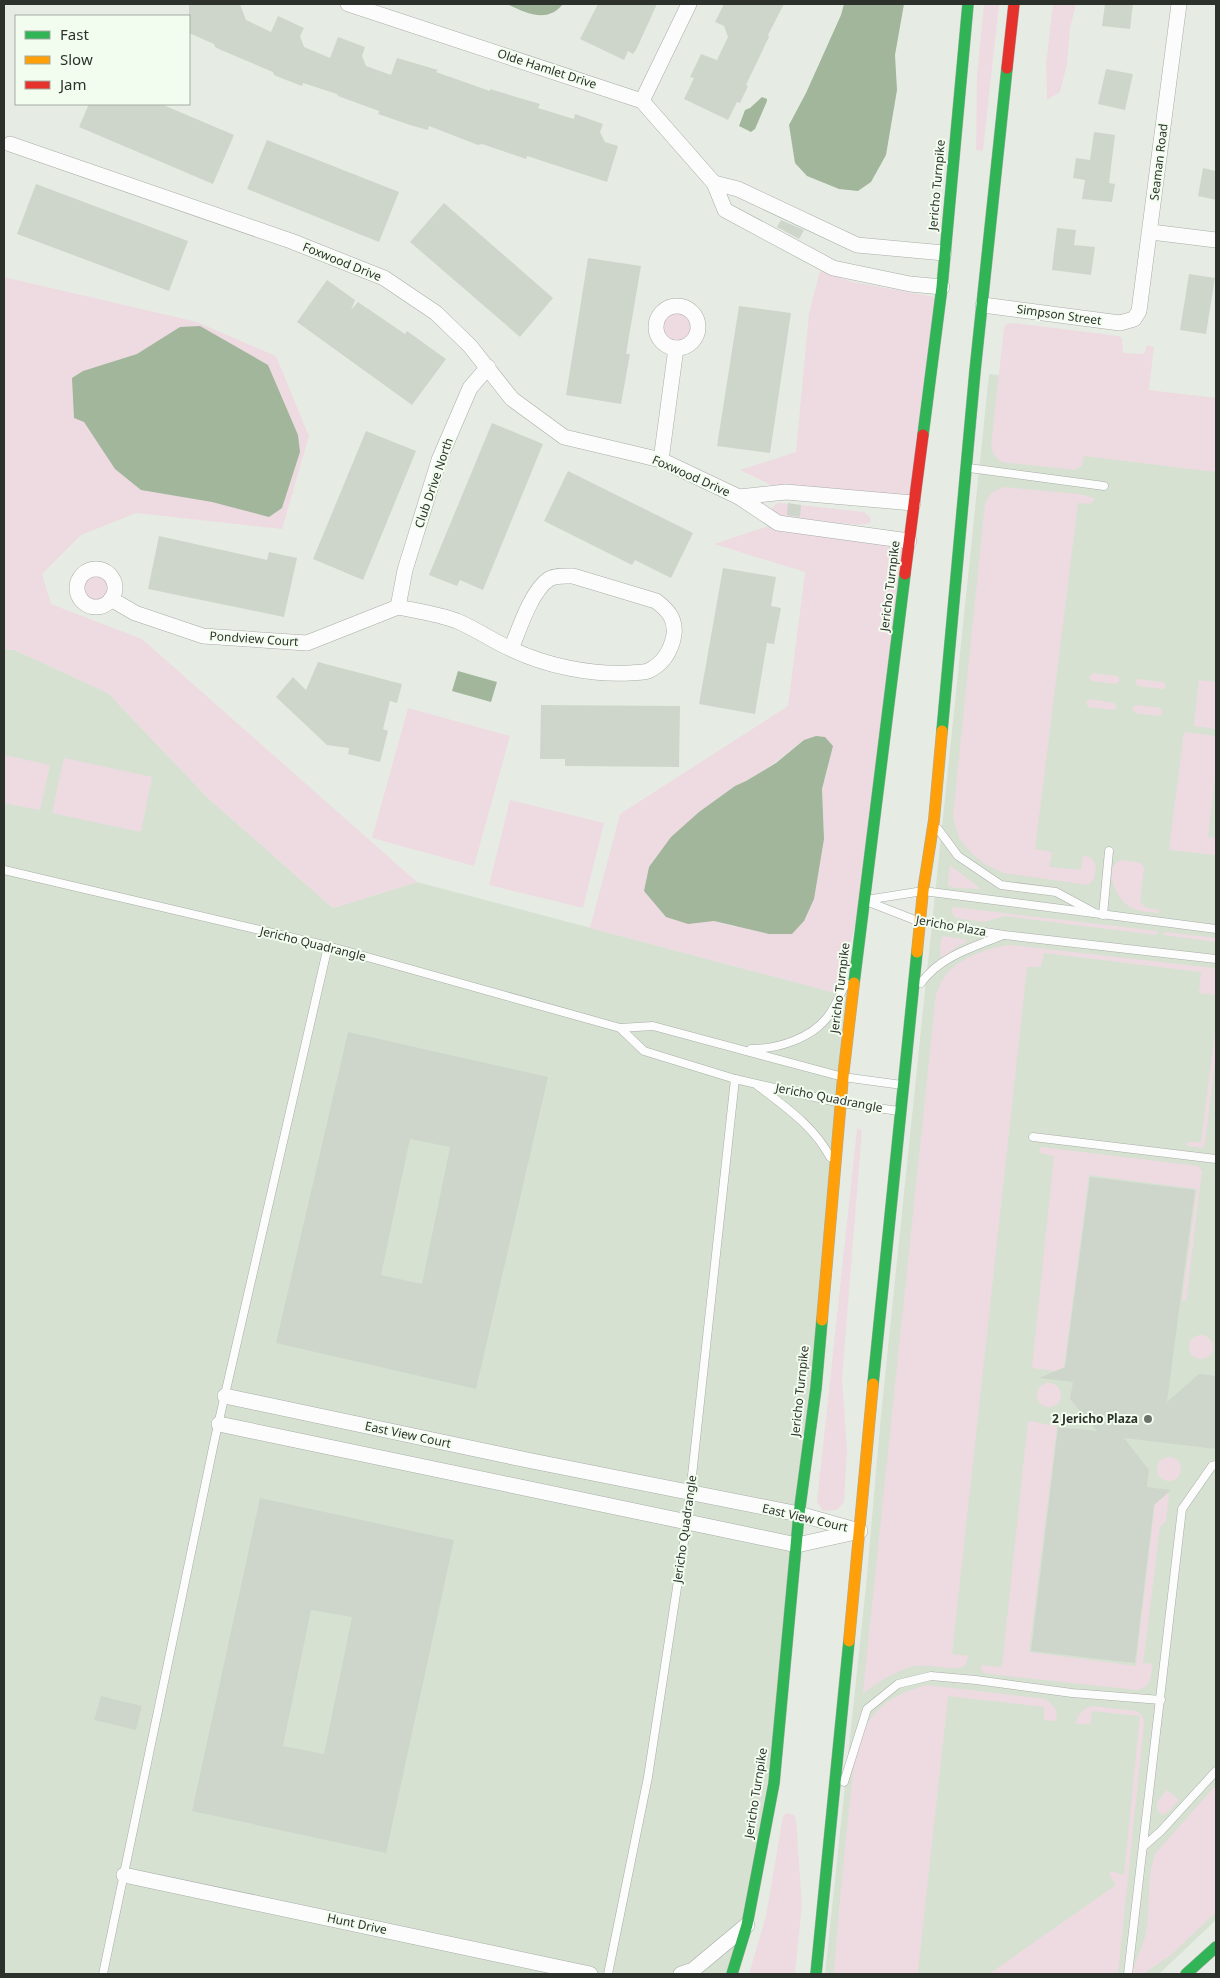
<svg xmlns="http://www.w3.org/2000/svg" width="1220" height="1978" font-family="'Noto Sans',sans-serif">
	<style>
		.built { fill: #d6e1d2 }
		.green { fill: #eedbe2; fill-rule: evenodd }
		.water { fill: #a1b69b }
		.building { fill: #ced6cb; fill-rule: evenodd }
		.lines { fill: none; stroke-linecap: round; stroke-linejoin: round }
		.lane-casing { stroke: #a8ada7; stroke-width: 9 }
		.street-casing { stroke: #a8ada7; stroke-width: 16 }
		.fast-casing { stroke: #a8ada7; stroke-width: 12 }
		.slow-casing { stroke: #a8ada7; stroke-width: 12 }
		.jam-casing { stroke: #a8ada7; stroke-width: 12 }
		.lane { stroke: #fbfcfb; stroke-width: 8 }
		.street { stroke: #fbfcfb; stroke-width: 15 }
		.fast { stroke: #30b455; stroke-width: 11 }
		.slow { stroke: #ff9f0a; stroke-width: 11 }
		.jam { stroke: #e5322d; stroke-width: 11 }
		.poi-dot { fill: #6e726c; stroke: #f2fdef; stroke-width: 2 }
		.labels { text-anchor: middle; stroke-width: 4; stroke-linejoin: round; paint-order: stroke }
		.street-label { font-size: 12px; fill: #2d312c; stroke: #f2fdef }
		.poi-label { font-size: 12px; font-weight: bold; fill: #2d312c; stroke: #f2fdef; text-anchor: end }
	</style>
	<rect width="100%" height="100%" fill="#e6ece4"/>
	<!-- built -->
	<g class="built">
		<polygon points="989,374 1216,398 1216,1920 1159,1974 825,1974 866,1586 881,1415"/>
		<polygon points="4,649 15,650 108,693 209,799 333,908 417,882 840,994 857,962 782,1706 732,1974 4,1974"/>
	</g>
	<!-- green -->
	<g class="green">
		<polygon points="984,4 999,4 983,151 976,150 977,74"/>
		<polygon points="1053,4 1076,4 1070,28 1067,64 1060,92 1047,100 1046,64"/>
		<polygon points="820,271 853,282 940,298 913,503 786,492 740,470 796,452 809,313"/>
		<polygon points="4,277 197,322 276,356 309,436 282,529 136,513 81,535 42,574 51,604 142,639 417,882 333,908 209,799 108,693 15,650 4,649"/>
		<circle cx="677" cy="327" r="16"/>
		<polygon points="1013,323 1119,336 1122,338 1123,353 1144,354 1147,345 1154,347 1149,390 1216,398 1216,472 1084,456 1082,465 1075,470 1002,462 994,455 991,447 1004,327 1007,324"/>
		<polygon points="1004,487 1078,494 1094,498 1094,500 1090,504 1078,503 1035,849 1052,852 1049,867 1081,870 1083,855 1091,858 1096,865 1094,879 1088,885 1004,873 986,865 972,854 959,838 953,817 985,504 991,493"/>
		<polygon points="777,503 782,503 864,512 870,517 871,521 868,524 859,525 779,516 773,513 771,509"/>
		<path d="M778,523L909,541L864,883L840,994L590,928L620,814L788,706L805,572L714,544ZM804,740L828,768L822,789L824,839L735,927L714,921L735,786C761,775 782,757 804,740Z"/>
		<circle cx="95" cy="588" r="14"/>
		<polygon points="1093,673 1117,676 1120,680 1116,684 1091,681 1089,677"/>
		<polygon points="1137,679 1163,682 1166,686 1163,689 1138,686 1135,682"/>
		<polygon points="1199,680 1216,682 1216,729 1194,726"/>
		<polygon points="1090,699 1114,703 1117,707 1113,710 1088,707 1086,703"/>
		<polygon points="1137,705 1160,708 1163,712 1160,716 1135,713 1132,708"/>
		<polygon points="408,708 510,736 474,866 372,838"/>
		<polygon points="1184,732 1216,736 1216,767 1208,837 1216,838 1216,855 1169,850"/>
		<polygon points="4,755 50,765 40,810 4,803"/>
		<polygon points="64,758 152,777 141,832 52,813"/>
		<polygon points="510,800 604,823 583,908 489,885"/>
		<path d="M1121,860L1141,863L1144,868L1140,902L1146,908L1159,910V913C1150,912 1140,912 1132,908C1117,901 1101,868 1121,860Z"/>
		<polygon points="950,865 981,889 954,888 948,885"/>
		<polygon points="953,907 1157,931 1158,933 1156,935 1005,916 984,922 956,918 951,911"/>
		<polygon points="1165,932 1216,938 1216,942 1164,935 1163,934"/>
		<polygon points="943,936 967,940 966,942 955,948 943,958 940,955 941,940"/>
		<path d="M1011,945L1213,968L1216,971V995L1199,993L1201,972L1044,953L1041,967H1027L952,1654L969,1656L964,1667C948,1670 932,1665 917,1666C900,1668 877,1682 864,1693L863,1692L936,994C939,988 941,981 945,976C958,958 989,947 1011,945Z"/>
		<polygon points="1216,1025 1216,1053 1205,1144 1202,1148 1188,1146 1186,1144 1188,1142 1201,1142"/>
		<polygon points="857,1128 862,1130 842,1379 847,1449 844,1502 837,1510 823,1511 817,1502"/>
		<polygon points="1041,1147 1198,1166 1202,1171 1186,1301 1182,1301 1197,1189 1089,1175 1064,1368 1056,1371 1032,1368 1054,1156 1040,1153 1039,1150"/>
		<circle cx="1201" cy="1347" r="12"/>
		<circle cx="1049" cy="1395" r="12"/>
		<path d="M1028,1421L1057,1426L1029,1652L1136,1666L1155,1502L1162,1499L1165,1492L1169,1494L1166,1521L1160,1527L1143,1663L1152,1664C1151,1677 1152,1686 1138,1690L1006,1676L984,1673L981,1669L982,1665L1002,1667Z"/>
		<circle cx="1169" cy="1469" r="12"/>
		<path d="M927,1685L1045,1699C1055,1706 1058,1710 1056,1721L1044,1720V1707L948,1696L918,1971L920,1974H834C838,1916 844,1858 850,1800C853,1778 854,1745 866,1726C881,1701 900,1693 927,1685Z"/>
		<path d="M1091,1706L1136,1711L1142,1715L1144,1723L1118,1974H989L1116,1885L1109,1874L1111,1871L1124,1875L1140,1716L1092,1711L1090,1724H1076C1078,1714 1082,1710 1091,1706Z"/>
		<path d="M1216,1785V1912L1171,1955L1143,1974H1132C1135,1960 1143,1947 1146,1933C1151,1907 1146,1879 1155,1854Z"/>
		<polygon points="1167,1790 1179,1800 1168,1812 1162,1815 1157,1809 1157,1802"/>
		<polygon points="787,1813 794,1815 796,1819 802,1905 795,1974 749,1974 766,1916 783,1816"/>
	</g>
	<!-- water -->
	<g class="water">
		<path d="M507,4H563C547,24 526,13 507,4Z"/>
		<polygon points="844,4 904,4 895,55 897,90 886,155 871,182 858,191 839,189 807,176 795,163 789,125 806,93 841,15"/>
		<polygon points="762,97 767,99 767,101 755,129 751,132 739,126 745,110 750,108"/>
		<polygon points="200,326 268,365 298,435 300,452 282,508 269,517 212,502 141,490 115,469 84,422 74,418 72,378 83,371 137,354 180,327"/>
		<polygon points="458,671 497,682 491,702 452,691"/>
		<polygon points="816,736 825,737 833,746 822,789 824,839 814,899 804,921 792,934 769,934 714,921 688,924 666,917 644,891 649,867 671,837 699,812 735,786 746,781 776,763 804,740"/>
	</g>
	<!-- building -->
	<g class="building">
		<polygon points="189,4 240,4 246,20 271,32 278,16 304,28 300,36 304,47 330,58 338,37 365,47 362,56 366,66 391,75 397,58 438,70 436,72 490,91 490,89 540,104 538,108 574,119 575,114 603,124 600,132 605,142 618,146 607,182 527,156 526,159 482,144 478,145 429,126 428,130 413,126 378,114 379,111 338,96 337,94 303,83 302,86 281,78 274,75 273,72 221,50 215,47 214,44 189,33"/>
		<polygon points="598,4 657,4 636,50 633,54 628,51 624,60 580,39"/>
		<polygon points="724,4 784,4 768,35 769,37 746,85 748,86 740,103 737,102 728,120 684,99 694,78 690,77 701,54 717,60 728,37 724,26 715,22"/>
		<polygon points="1105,4 1133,4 1130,29 1102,26"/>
		<polygon points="1106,69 1133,74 1125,110 1098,104"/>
		<polygon points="89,104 161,104 234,135 213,184 79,127"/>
		<polygon points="1094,132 1115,135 1109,183 1115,184 1112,202 1082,199 1085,180 1073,178 1076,158 1090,160"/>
		<polygon points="267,140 399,192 379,242 247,189"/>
		<polygon points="1203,168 1216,171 1216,200 1198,196"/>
		<polygon points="36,184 188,241 169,291 17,234"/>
		<polygon points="444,203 553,298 520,337 410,242"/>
		<polygon points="781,220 804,230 799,239 777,227"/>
		<polygon points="1057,228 1076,230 1074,245 1095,247 1091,275 1052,270"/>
		<polygon points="588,258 641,266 626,354 630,354 621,404 566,395"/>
		<polygon points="1189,274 1215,278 1206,334 1180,330"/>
		<polygon points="327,280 355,300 351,310 358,302 405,334 407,331 446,359 412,405 297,322"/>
		<polygon points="739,306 791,313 770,453 717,446"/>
		<polygon points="492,423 543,444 483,590 460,580 457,586 429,575"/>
		<polygon points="366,431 416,451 363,580 313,559"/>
		<polygon points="568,471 693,533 671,578 635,560 632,565 544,521"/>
		<polygon points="788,503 801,505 800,517 787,515"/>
		<polygon points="159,536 267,560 269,552 297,558 284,617 148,589"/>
		<polygon points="723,568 776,577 771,606 781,608 774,644 767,643 755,714 699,704"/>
		<polygon points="318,662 402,684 397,703 390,701 383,729 388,731 380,762 348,754 349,748 327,745 276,697 293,677 306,690"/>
		<polygon points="541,705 680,706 679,767 565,766 565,759 540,759"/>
		<path d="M348,1032L548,1077L476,1389L276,1343ZM410,1139L450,1147L422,1284L381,1275Z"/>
		<polygon points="1090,1177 1195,1190 1167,1402 1199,1374 1216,1376 1216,1449 1124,1438 1149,1470 1147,1487 1171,1490 1154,1505 1135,1663 1031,1651 1058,1427 1097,1431 1070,1399 1073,1382 1039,1378 1065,1367"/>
		<path d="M260,1498L454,1540L386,1853L192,1811ZM311,1610L352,1617L324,1754L283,1746Z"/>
		<polygon points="101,1696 142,1706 136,1730 94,1720"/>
	</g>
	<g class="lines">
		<defs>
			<g id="lane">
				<polyline points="969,468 1104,486"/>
				<polyline points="938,829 958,856 1001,885 1056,892 1095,913"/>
				<polyline points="4,870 328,946 620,1028 653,1026 843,1077 902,1085"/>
				<polyline points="866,900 923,891 1216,929"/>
				<polyline points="866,901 920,922 1004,935 1216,959"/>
				<polyline points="1103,915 1109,851"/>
				<path d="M921,983C940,956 974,947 1003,935"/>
				<polyline points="620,1028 644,1051 735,1079 841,1103 899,1111"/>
				<path d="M751,1049C778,1049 813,1038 829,1015C836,1006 840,994 846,983"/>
				<path d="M757,1085C784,1106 814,1126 830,1157"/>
				<polyline points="1033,1137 1216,1159"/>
				<polyline points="844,1782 867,1709 898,1684 931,1676 976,1680 1072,1693 1161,1700"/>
				<polyline points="1144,1846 1161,1831 1216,1771"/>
				<polyline points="103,1974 215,1438 328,946"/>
				<polyline points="608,1974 648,1777 687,1522 735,1079"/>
				<polyline points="1128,1974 1182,1509 1212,1466 1216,1465"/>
			</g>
			<g id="street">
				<polyline points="348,4 642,101 714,183 725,210 833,268 910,284 942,287"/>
				<polyline points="642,101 689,4"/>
				<polyline points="10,144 291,241 384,278 436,313 470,346 512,399 564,437 661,460 739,497 778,523 909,541"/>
				<polyline points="714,183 738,189 857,245 944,253"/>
				<polyline points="1151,232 1216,240"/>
				<polyline points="983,305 1120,323 1134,319 1139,311 1179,4"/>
				<circle cx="677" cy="327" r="21"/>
				<polyline points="661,460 676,348"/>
				<polyline points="739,497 786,492 913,503"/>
				<circle cx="96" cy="588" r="19"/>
				<polyline points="111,599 135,613 203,636 307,643 398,607"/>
				<path d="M398,607C417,611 439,614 457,621C476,629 493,641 511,649C547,666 590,675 630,673C635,672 643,673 648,671C663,664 671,651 674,635C676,619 668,610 656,601L573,576C565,576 556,575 549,579C531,591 519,630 511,649"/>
				<polyline points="398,607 405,570 439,460 470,388 488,367"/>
				<polyline points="225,1396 527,1460 799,1514 859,1531"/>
				<polyline points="219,1424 797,1545 860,1531"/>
				<polyline points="124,1875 590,1974"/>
				<polyline points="681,1974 693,1970 747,1925"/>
			</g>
			<g id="fast">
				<polyline points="923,435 942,287 968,4"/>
				<polyline points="942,731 975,371 1007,68"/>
				<polyline points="854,983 905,574"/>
				<polyline points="873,1384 917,952"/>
				<polyline points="732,1974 747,1925 774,1783 799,1514 816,1388 822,1320"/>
				<polyline points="816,1974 849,1641"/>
				<polyline points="1186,1974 1216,1947"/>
			</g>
			<g id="slow">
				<polyline points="917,952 923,891 934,820 942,731"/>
				<polyline points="822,1320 843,1077 854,983"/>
				<polyline points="849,1641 873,1384"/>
			</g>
			<g id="jam">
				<polyline points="1007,68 1014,4"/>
				<polyline points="905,574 923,435"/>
			</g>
		</defs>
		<!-- lane casing -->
		<use href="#lane" class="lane-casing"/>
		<!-- street casing -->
		<use href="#street" class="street-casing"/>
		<!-- fast casing -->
		<use href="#fast" class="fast-casing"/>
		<!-- slow casing -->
		<use href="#slow" class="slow-casing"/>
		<!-- jam casing -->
		<use href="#jam" class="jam-casing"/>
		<!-- lane -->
		<use href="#lane" class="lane"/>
		<!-- street -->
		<use href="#street" class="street"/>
		<!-- fast -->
		<use href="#fast" class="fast"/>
		<!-- slow -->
		<use href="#slow" class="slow"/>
		<!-- jam -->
		<use href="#jam" class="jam"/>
	</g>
	<!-- markers -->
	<circle class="poi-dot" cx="1148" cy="1419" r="5"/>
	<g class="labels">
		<!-- street labels -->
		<g class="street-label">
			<text transform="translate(547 69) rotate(18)" y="4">Olde Hamlet Drive</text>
			<text transform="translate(1159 162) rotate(-83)" y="4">Seaman Road</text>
			<text transform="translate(937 185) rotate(-85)" y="4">Jericho Turnpike</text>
			<text transform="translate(342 262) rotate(22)" y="4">Foxwood Drive</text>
			<text transform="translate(1059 315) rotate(8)" y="4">Simpson Street</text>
			<text transform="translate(691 476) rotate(24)" y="4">Foxwood Drive</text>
			<text transform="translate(434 483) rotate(-71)" y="4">Club Drive North</text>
			<text transform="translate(890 586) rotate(-83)" y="4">Jericho Turnpike</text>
			<text transform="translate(254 639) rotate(4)" y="4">Pondview Court</text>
			<text transform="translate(951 926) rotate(10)" y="4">Jericho Plaza</text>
			<text transform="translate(313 944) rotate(14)" y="4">Jericho Quadrangle</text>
			<text transform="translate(840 988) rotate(-83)" y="4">Jericho Turnpike</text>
			<text transform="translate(829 1098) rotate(11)" y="4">Jericho Quadrangle</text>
			<text transform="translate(800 1391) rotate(-84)" y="4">Jericho Turnpike</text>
			<text transform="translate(408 1435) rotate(12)" y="4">East View Court</text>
			<text transform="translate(805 1518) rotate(13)" y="4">East View Court</text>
			<text transform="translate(685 1529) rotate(-82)" y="4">Jericho Quadrangle</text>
			<text transform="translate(756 1793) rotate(-81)" y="4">Jericho Turnpike</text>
			<text transform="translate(357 1924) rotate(12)" y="4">Hunt Drive</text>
		</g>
		<!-- poi labels -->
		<g class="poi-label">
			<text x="1138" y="1423">2 Jericho Plaza</text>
		</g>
	</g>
	<!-- border -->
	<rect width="1220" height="1978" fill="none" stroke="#2d312c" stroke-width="10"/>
	<!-- legend -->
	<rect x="15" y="15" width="175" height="90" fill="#f2fdef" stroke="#a3aba1"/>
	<rect x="25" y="31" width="25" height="8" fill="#30b455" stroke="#a3aba1"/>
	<text x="60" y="40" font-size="15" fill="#2d312c">Fast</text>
	<rect x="25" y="56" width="25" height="8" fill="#ff9f0a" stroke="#a3aba1"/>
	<text x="60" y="65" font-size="15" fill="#2d312c">Slow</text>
	<rect x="25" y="81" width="25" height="8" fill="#e5322d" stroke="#a3aba1"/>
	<text x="60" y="90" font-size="15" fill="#2d312c">Jam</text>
</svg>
